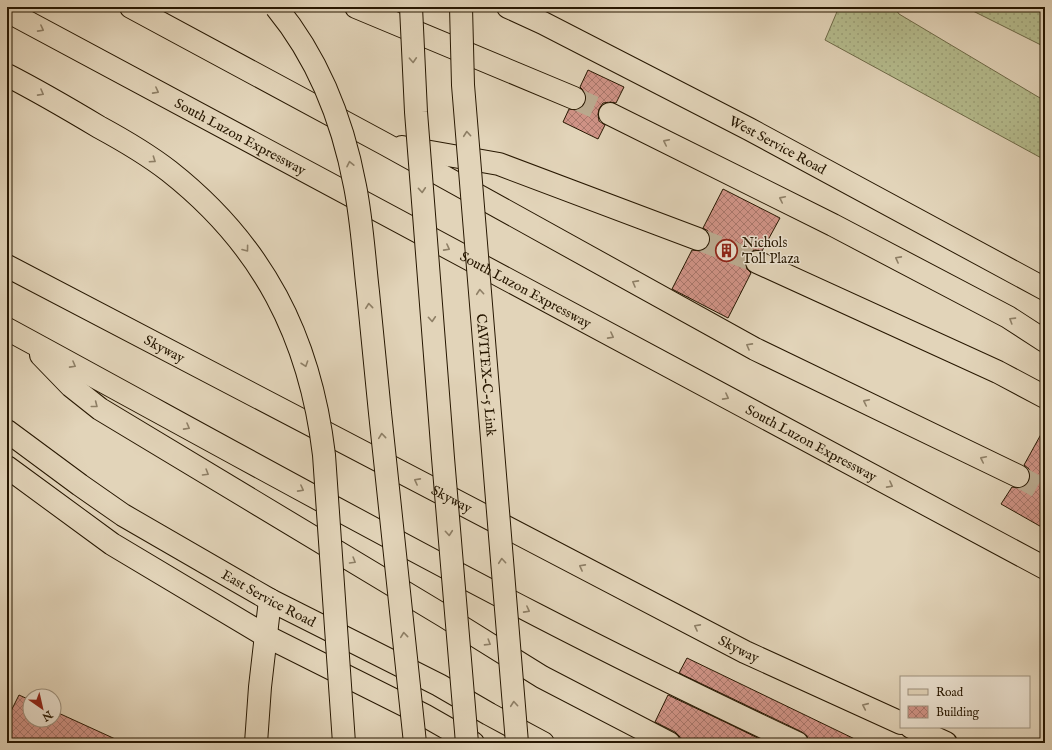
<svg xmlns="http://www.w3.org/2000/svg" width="1052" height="750" font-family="'IM FELL English',serif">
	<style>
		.grass { fill: url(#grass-dots); stroke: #6e6a48 }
		.building { fill: url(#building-cross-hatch); stroke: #271701 }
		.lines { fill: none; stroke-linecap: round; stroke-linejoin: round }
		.highway-tunnel { stroke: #bdae94; stroke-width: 22; stroke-dasharray: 22 11; stroke-linecap: butt }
		.major-casing { stroke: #271701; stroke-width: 24 }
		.highway-casing { stroke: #271701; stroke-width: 24 }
		.major { stroke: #e2d4b9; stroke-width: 22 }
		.highway { stroke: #e2d4b9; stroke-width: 22 }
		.highway-bridge-casing { stroke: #271701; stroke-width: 24; stroke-linecap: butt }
		.highway-bridge { stroke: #e2d4b9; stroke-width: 22 }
		.oneway { stroke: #8e7f66 }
		.labels { text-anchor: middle; stroke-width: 3; stroke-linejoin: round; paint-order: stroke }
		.street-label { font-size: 14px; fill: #271701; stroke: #ece3d2 }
		.poi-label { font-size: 14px; fill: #271701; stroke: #ece3d2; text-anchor: start }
	</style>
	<defs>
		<pattern id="grass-dots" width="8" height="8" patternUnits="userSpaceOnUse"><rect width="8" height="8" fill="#b5bc8e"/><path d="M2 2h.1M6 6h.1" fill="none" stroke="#9ca179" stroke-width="1.8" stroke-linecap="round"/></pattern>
		<pattern id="building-cross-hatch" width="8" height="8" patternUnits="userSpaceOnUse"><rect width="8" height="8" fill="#d19488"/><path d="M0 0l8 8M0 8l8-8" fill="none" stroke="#aa786d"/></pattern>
	</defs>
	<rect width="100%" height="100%" fill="#e2d4b9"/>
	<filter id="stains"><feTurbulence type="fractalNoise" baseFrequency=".005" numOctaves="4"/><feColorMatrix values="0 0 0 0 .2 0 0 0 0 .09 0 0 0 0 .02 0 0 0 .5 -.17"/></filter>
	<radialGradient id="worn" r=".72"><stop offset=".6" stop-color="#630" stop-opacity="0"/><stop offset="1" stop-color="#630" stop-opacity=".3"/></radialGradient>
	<!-- grass -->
	<g class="grass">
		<polygon points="839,7 894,7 899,14 1045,101 1045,160 825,40"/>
		<polygon points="966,7 1045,7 1045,47 967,8"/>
	</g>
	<!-- building -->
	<g class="building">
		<polygon points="588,70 624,87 616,103 610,102 603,103 599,109 598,114 599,121 605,125 598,139 563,122 569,109 576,110 582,108 585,103 586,96 584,91 580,87"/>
		<polygon points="723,189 780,218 762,251 755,250 750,252 746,256 745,264 747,269 751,273 728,318 672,289 692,250 700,251 706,248 710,244 710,237 708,231 703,228"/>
		<polygon points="1045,427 1045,529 1001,504 1012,487 1019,488 1025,487 1029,482 1030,475 1029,469 1024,465"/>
		<polygon points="687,658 863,743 809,743 807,736 802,732 679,673"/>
		<polygon points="19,695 30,700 30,720 54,720 54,711 124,743 7,743 7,719"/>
		<polygon points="668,695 727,723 768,743 681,743 680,737 675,732 655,722"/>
	</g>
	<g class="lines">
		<!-- highway-tunnel -->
		<g class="highway-tunnel">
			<polyline points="574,98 610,114"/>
			<polyline points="698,239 757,262"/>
			<polyline points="1018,476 1045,491"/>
		</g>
		<defs>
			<g id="major">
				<path id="s1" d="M508,7L543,23L749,129L1045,289"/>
				<path id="s2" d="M7,431L80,485L123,515L270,600L439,685L489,714L543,743"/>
				<polyline points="7,467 112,544 266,636 424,715 473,743"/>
				<polyline points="256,743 260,687 270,600"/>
			</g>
			<g id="highway">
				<polyline points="131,7 385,144 755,349 1018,476"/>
				<polyline points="356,7 574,98"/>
				<path id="s3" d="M7,11L1045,568"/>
				<polyline points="610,114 833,225 1008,317 1045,341"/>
				<polyline points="402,147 499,164 698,239"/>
				<polyline points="757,262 998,372 1045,397"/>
				<path id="s4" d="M7,266L745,652L901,723"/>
				<path d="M7,329C184,425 360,524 539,616C624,660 710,702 797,743"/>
				<polyline points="41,355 71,386 100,409 444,616 542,677 669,743"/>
				<polyline points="911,727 946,743"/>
			</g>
		</defs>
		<!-- major casing -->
		<use href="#major" class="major-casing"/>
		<!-- highway casing -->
		<use href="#highway" class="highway-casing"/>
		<!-- major -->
		<use href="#major" class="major"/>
		<!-- highway -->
		<use href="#highway" class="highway"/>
		<defs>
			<g id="highway-bridge">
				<path d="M276,7C318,58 343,122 355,186C362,221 364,257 368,292C372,333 376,373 380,413C392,523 403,633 415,743"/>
				<polyline points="411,7 416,112 443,458 467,743"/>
				<path id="s5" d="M461,7L463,85L517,743"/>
				<path d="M7,75C38,91 69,109 99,127C123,140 147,154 169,171C263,245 310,337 324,455L344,743"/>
			</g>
		</defs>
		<!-- highway-bridge casing -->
		<use href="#highway-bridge" class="highway-bridge-casing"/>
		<!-- highway-bridge -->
		<use href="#highway-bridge" class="highway-bridge"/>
	</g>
	<!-- one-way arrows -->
	<defs><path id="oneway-chevron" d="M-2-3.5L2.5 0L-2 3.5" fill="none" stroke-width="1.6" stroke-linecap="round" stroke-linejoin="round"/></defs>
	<g class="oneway">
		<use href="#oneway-chevron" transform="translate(41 29) rotate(28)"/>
		<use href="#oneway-chevron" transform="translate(413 60) rotate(87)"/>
		<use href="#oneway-chevron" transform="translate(156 91) rotate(28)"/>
		<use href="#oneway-chevron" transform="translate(41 93) rotate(29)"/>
		<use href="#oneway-chevron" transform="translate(467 134) rotate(-95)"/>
		<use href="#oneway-chevron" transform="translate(666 142) rotate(-154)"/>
		<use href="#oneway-chevron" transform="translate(153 160) rotate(34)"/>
		<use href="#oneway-chevron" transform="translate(350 164) rotate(-102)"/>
		<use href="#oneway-chevron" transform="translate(422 190) rotate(86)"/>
		<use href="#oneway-chevron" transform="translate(782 199) rotate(-154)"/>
		<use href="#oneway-chevron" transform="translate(447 248) rotate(28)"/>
		<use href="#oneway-chevron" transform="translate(246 249) rotate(53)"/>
		<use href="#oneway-chevron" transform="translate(898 259) rotate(-152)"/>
		<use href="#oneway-chevron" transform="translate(635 283) rotate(-151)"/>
		<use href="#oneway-chevron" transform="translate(480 292) rotate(-95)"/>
		<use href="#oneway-chevron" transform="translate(369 306) rotate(-96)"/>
		<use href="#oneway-chevron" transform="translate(432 319) rotate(86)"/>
		<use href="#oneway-chevron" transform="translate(1012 320) rotate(-148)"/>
		<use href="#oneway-chevron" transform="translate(611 336) rotate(28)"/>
		<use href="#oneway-chevron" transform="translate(749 346) rotate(-151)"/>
		<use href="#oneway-chevron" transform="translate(305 364) rotate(71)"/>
		<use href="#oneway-chevron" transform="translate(73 365) rotate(29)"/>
		<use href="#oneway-chevron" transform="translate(726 397) rotate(28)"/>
		<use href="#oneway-chevron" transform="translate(866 402) rotate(-154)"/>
		<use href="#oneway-chevron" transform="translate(95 405) rotate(38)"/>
		<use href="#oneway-chevron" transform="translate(187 427) rotate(29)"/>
		<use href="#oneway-chevron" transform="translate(382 436) rotate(-96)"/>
		<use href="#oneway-chevron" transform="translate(983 459) rotate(-154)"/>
		<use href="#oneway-chevron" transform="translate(206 473) rotate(31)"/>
		<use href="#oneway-chevron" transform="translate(417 481) rotate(-152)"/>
		<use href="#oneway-chevron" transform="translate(890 485) rotate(28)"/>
		<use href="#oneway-chevron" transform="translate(301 489) rotate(28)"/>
		<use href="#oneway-chevron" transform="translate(449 533) rotate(85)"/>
		<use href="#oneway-chevron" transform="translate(353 561) rotate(31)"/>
		<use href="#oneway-chevron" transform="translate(502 561) rotate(-95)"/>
		<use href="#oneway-chevron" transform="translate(582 567) rotate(-152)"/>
		<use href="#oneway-chevron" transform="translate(527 610) rotate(28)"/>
		<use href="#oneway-chevron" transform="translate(697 627) rotate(-152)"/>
		<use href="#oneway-chevron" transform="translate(404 635) rotate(-96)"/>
		<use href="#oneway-chevron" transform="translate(488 643) rotate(32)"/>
		<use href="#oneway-chevron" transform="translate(514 704) rotate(-95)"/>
		<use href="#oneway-chevron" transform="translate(865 706) rotate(-156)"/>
	</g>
	<!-- icons -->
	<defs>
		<symbol id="building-ring" viewBox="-11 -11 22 22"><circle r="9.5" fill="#ece3d2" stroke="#8f2418" stroke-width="1.5"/><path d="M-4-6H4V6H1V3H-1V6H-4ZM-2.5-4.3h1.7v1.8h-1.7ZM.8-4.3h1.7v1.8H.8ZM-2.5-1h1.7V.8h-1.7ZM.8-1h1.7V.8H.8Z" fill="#8f2418"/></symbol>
	</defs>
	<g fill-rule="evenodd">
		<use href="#building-ring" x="714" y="238" width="25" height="25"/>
	</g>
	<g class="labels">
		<!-- street labels -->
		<g class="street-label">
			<text dy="5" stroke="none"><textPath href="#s3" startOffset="265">South Luzon Expressway</textPath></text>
			<text dy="5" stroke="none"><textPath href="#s1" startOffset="303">West Service Road</textPath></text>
			<text dy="5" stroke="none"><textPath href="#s3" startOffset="589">South Luzon Expressway</textPath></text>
			<text dy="5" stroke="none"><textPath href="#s4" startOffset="178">Skyway</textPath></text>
			<text dy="5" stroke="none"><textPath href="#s5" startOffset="369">CAVITEX–C-5 Link</textPath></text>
			<text dy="5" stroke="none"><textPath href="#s3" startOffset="913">South Luzon Expressway</textPath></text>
			<text dy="5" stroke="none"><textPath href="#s4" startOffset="502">Skyway</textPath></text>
			<text dy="5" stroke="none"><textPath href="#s2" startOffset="311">East Service Road</textPath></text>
			<text dy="5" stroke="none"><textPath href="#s4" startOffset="826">Skyway</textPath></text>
		</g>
		<!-- poi labels -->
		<g class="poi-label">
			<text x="742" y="247">Nichols<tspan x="742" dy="16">Toll Plaza</tspan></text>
		</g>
	</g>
	<!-- margin -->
	<rect width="1052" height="750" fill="none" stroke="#e2d4b9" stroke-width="24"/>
	<rect x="8" y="8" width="1036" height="734" fill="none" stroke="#271701" stroke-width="2"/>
	<rect x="12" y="12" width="1028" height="726" fill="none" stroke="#271701"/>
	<!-- legend -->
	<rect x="900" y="676" width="130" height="52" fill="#ece3d2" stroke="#9d917e"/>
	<rect x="908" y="689" width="20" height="6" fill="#e2d4b9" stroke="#9d917e"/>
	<text x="936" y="696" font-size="12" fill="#271701">Road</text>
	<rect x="908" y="706" width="20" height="12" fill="url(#building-cross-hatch)" stroke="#9d917e"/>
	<text x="936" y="716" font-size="12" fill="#271701">Building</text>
	<!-- north arrow -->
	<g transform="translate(42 708) rotate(146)"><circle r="19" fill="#ece3d2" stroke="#9d917e"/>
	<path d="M0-3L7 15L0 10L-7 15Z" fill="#8f2418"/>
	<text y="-6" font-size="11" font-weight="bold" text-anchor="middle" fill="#271701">N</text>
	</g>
	<rect width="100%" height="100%" filter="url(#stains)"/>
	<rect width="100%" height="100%" fill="url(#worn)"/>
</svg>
